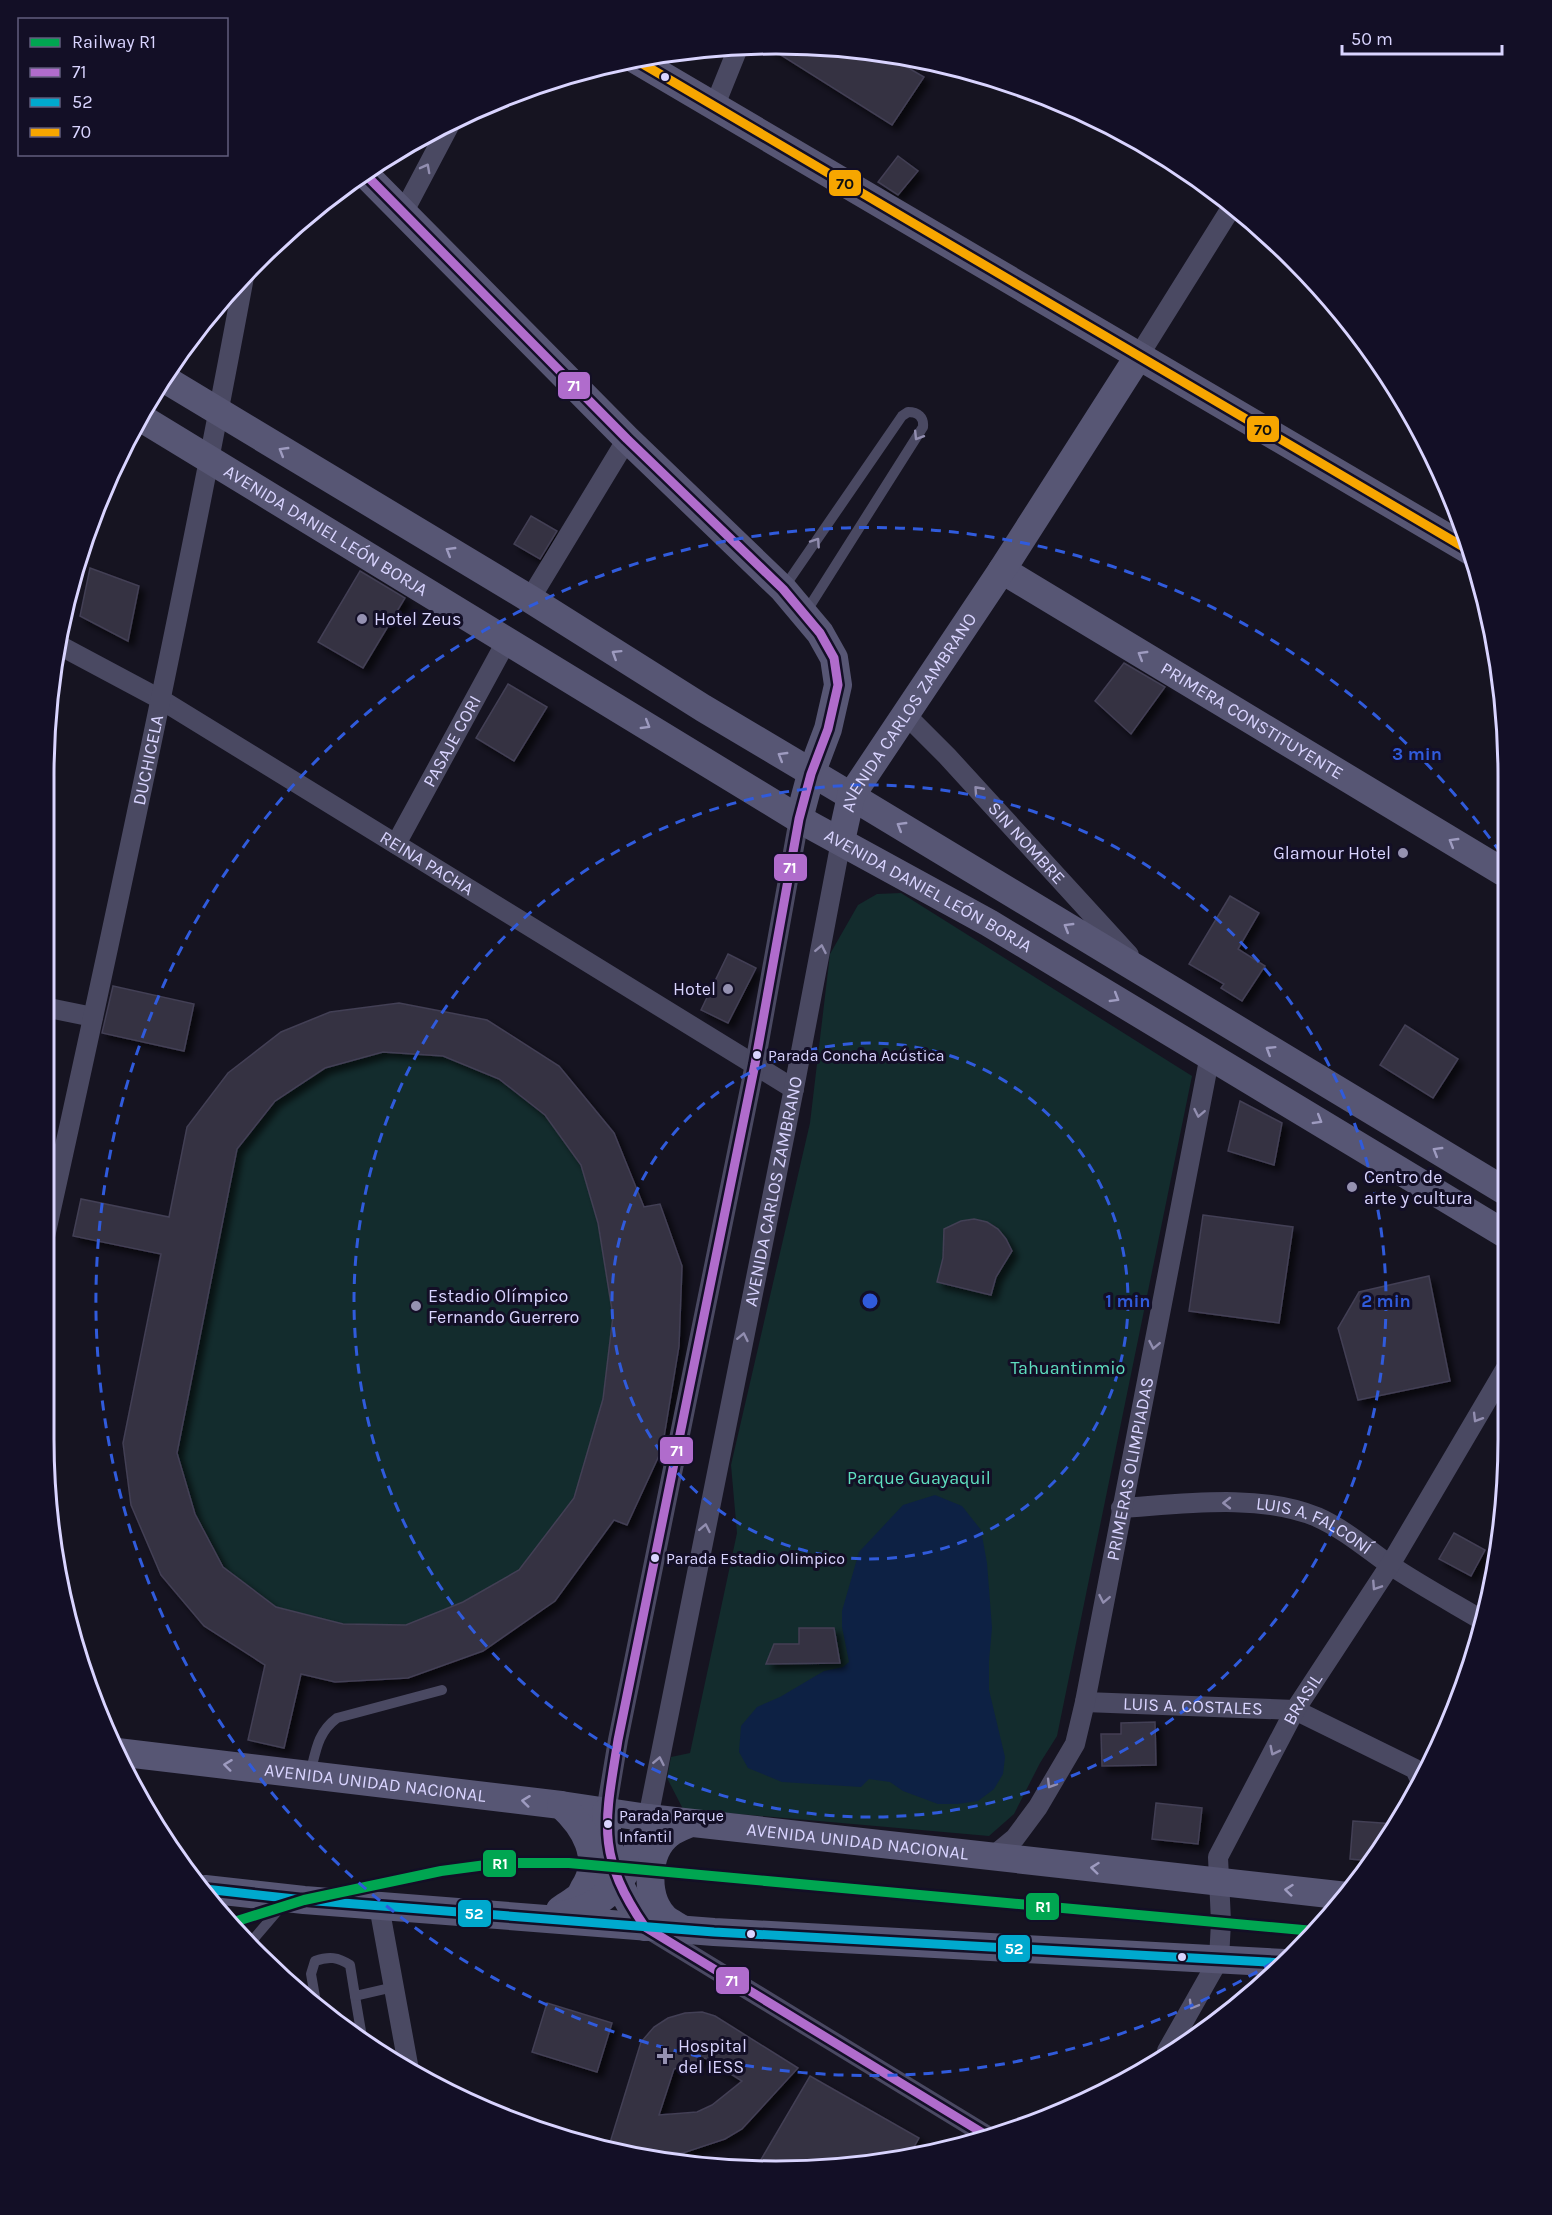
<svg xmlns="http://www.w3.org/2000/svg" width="1552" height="2215" font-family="Karla,sans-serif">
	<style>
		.green { fill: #132c2d }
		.water { fill: #0d2144 }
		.building { fill: #343243; stroke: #433f54; stroke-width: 1.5; fill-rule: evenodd; filter: url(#shadow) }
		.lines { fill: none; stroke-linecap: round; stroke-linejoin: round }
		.lane { stroke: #4a4962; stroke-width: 10 }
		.street { stroke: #4a4962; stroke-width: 20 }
		.secondary { stroke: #575674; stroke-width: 28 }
		.bus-1-casing { stroke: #130f26; stroke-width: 14 }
		.bus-2-casing { stroke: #130f26; stroke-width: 14 }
		.bus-3-casing { stroke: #130f26; stroke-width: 14 }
		.bus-1 { stroke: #b06ccc; stroke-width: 9 }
		.bus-2 { stroke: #00a9ce; stroke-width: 9 }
		.bus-3 { stroke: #f7a600; stroke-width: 9 }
		.rail-1-casing { stroke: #130f26; stroke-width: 15 }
		.rail-1 { stroke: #00a651; stroke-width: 10 }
		.oneway { stroke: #928eb0 }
		.oneway2 { stroke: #9e9bc0 }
		.ring { fill: none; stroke: #305bdc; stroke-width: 3; stroke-dasharray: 10 8 }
		.bus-dot { fill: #d9d4ff; stroke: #130f26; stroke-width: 2 }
		.poi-dot { fill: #9591b1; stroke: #130f26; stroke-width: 2 }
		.labels { text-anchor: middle; stroke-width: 6; stroke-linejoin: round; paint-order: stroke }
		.bus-label { font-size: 16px; fill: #d9d4ff; stroke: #130f26; text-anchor: start }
		.street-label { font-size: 18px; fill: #d9d4ff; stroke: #130f26 }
		.poi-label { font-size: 18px; fill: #d9d4ff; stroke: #130f26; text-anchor: start }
		.park-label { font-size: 18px; fill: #5fe0c0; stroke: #130f26 }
		.rim { fill: none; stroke: #d9d4ff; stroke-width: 3 }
		.centre { fill: #305bdc; stroke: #130f26; stroke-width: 3 }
		.ring-label { font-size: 18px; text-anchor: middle; font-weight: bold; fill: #305bdc; stroke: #130f26; stroke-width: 6; stroke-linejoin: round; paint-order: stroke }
		.line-badge { stroke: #130f26; stroke-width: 2 }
		.badge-label { font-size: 16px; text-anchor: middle; font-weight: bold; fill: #fff }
		.pale-badge-label { font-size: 16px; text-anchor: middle; font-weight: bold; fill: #111 }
	</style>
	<defs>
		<filter id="shadow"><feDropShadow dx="5.5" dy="5.5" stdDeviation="3" flood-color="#0009"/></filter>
	</defs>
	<rect width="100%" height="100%" fill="#161421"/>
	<!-- green -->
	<g class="green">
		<polygon points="901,893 1192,1076 1057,1736 1040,1763 1014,1814 989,1836 683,1809 667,1778 671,1757 690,1753 737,1533 731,1465 810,1123 830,954 858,905 877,894"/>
		<polygon points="399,1003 487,1020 559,1066 614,1133 644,1207 660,1204 682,1266 679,1346 662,1449 627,1525 613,1520 555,1601 483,1651 408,1678 335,1682 267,1666 161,1575 187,1127 228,1073 281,1032 330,1012"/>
	</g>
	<!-- water -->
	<polygon class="water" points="935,1495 962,1506 981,1530 987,1563 992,1628 989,1661 989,1690 1005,1757 1003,1774 994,1789 978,1801 957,1804 938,1804 903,1791 890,1782 869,1779 861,1787 782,1782 748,1768 739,1752 741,1726 757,1707 780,1697 824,1671 843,1667 849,1662 842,1627 842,1611 859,1552 903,1505"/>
	<!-- building -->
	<g class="building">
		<polygon points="822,45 888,56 924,77 892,125 768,47"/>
		<polygon points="898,156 918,171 898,195 878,182"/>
		<polygon points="531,516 557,531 540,559 514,544"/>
		<polygon points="90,568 139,586 128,641 80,616"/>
		<polygon points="360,571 405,598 363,668 318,642"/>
		<polygon points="1124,663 1165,687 1131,734 1095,701"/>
		<polygon points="508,684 547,707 514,761 476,738"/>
		<polygon points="1230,896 1259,913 1238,949 1265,966 1242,1001 1221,988 1224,984 1189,964"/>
		<polygon points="728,954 756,968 728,1023 701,1010"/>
		<polygon points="113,986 194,1004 184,1051 102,1033"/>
		<path d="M399,1003L487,1020L559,1066L614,1133L644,1207L660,1204L682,1266L679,1346L662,1449L627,1525L614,1520L555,1601L483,1651L408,1678L335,1682L301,1674L284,1748L248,1740L265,1665L204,1626L161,1575L131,1505L123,1443L161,1254L73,1236L81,1199L169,1217L187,1127L228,1073L281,1032L330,1012ZM383,1052L443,1056L499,1079L545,1115L581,1165L598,1223L613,1316L603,1399L574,1498L519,1570L463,1602L406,1625L343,1624L276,1607L223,1567L195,1514L177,1453L237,1149L275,1101L325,1068Z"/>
		<polygon points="1405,1025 1458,1059 1433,1098 1380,1065"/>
		<polygon points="1240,1101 1282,1123 1274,1165 1228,1151"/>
		<polygon points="1203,1215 1293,1227 1279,1323 1189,1311"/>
		<polygon points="974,1219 987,1222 998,1229 1006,1239 1012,1251 996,1277 991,1295 937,1282 943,1258 944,1229 961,1221"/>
		<polygon points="1429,1276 1450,1381 1358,1400 1338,1328 1359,1292"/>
		<polygon points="1454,1533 1485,1550 1471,1576 1439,1559"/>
		<polygon points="799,1628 834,1628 840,1663 766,1664 774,1644 799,1644"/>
		<polygon points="1155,1722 1156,1765 1102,1766 1101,1734 1121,1734 1121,1723"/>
		<polygon points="1156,1803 1202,1808 1198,1844 1152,1839"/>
		<polygon points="1353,1821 1395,1824 1372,1861 1350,1859"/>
		<polygon points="547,2003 612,2023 597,2072 532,2052"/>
		<path d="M702,2012L715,2016L798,2068L742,2129L725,2139L683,2153L648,2150L646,2156L609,2146L641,2042L654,2027L668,2018L685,2013ZM705,2058L742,2081L712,2105L697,2112L659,2115L674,2069Z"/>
		<polygon points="810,2076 919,2138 907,2159 776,2171 759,2163"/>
	</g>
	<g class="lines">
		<!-- lane -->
		<g class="lane">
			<path d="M783,589L902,416L908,412C918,412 924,417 923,427L806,612"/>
			<path d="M310,1774C316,1751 317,1733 337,1718L442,1690"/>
			<polyline points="251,1942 286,1901"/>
			<polyline points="355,1996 363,2043"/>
			<path d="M317,2008L311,1974L315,1961C329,1956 338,1957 350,1965L355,1996L394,1987"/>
		</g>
		<!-- street -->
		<g class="street">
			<polyline points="715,105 738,48"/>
			<polyline points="403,213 450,124"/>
			<polyline points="1138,357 1233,205"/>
			<polyline points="530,599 627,439"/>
			<path id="s1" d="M57,644L160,699L794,1089"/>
			<path id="s2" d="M906,715L947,756L1129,955"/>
			<path id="s3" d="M396,844L507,640"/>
			<polyline points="44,1007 93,1017"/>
			<path id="s4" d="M44,1241C115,921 184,600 244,277"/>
			<path id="s5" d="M1121,1508C1182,1504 1259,1493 1317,1517C1344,1529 1366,1548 1390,1565C1420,1585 1453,1603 1485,1622"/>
			<path id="s6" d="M1085,1702L1295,1710L1415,1769L1421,1782"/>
			<polyline points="606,1812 618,1740 755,1064 799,819"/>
			<path id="s7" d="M648,1818L795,1083L841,841"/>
			<path id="s8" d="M992,1857L1015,1838L1038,1807L1075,1744L1085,1702L1210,1055"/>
			<polyline points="379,1906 409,2070"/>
			<polyline points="650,1930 986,2135"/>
			<path id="s9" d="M1167,2051L1219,1959L1221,1922L1218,1857L1295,1710L1390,1565L1506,1368"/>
		</g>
		<!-- secondary -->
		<g class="secondary">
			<polyline points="636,60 1472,552"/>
			<polyline points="365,174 627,439 783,589 820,633 834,658 838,685 828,729 811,774 799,819"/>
			<polyline points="163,378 530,599 703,708 851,796 1505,1191"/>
			<path id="s10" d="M138,416L799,819L989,923L1505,1234"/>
			<path id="s11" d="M1002,570L1503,872"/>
			<path id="s12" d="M841,841L851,796L1002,570L1138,357"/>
			<path id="s13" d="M117,1752L561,1805L648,1818L1347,1896"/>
			<path d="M606,1812C608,1864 615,1884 645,1927"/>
			<polyline points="205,1889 304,1900 714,1932 1284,1963"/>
			<path d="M560,1910C565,1906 571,1903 576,1899C580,1897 582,1892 584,1888C604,1858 584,1826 561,1805"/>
			<path d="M558,1915C612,1910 635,1865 648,1818"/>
			<path d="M682,1929C676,1925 667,1921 663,1916C644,1894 647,1851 669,1834C675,1829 684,1826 691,1823"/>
		</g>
		<defs>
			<path id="bus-1" d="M365,174L627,439L783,589L820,633L834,658L838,685L828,729L811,774L799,819L755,1064L618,1740C605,1822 595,1854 645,1927L986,2135"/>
			<polyline id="bus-2" points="205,1889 304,1900 714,1932 1284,1963"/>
			<polyline id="bus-3" points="636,60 1472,552"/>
		</defs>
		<!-- bus-1 casing -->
		<use href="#bus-1" class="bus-1-casing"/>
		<!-- bus-2 casing -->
		<use href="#bus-2" class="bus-2-casing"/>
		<!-- bus-3 casing -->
		<use href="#bus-3" class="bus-3-casing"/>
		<!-- bus-1 -->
		<use href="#bus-1" class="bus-1"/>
		<!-- bus-2 -->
		<use href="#bus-2" class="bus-2"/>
		<!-- bus-3 -->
		<use href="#bus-3" class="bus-3"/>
		<defs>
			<polyline id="rail-1" points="234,1922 304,1900 441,1871 501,1863 569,1863 1314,1931"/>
		</defs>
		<!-- rail-1 casing -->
		<use href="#rail-1" class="rail-1-casing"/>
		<!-- rail-1 -->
		<use href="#rail-1" class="rail-1"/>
	</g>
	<!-- one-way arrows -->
	<defs><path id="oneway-chevron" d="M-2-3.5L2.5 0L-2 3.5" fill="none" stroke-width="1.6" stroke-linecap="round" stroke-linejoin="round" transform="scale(1.5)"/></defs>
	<g class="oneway">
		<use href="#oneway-chevron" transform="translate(426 168) rotate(-62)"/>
		<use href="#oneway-chevron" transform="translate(918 436) rotate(122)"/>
		<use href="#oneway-chevron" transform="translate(816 542) rotate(-56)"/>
		<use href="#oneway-chevron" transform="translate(978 790) rotate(-132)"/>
		<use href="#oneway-chevron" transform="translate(821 949) rotate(-79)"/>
		<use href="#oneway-chevron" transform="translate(1199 1113) rotate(101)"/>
		<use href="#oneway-chevron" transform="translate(743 1337) rotate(-78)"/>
		<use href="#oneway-chevron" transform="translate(1154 1345) rotate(101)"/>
		<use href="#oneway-chevron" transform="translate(1477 1418) rotate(121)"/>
		<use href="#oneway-chevron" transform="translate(1227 1503) rotate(-180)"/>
		<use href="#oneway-chevron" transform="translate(705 1528) rotate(-79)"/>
		<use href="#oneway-chevron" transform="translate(1376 1586) rotate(123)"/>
		<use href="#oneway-chevron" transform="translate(1104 1599) rotate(101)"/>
		<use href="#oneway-chevron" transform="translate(1274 1751) rotate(117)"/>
		<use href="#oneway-chevron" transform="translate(659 1761) rotate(-79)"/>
		<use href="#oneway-chevron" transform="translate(1051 1784) rotate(121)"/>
		<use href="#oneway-chevron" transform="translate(1193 2005) rotate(120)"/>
	</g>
	<g class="oneway2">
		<use href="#oneway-chevron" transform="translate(283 451) rotate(-149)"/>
		<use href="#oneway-chevron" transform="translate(450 551) rotate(-149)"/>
		<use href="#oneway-chevron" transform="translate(616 654) rotate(-148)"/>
		<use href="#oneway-chevron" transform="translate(1142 655) rotate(-149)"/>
		<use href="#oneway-chevron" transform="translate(646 725) rotate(31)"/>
		<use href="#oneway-chevron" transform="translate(782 756) rotate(-149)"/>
		<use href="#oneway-chevron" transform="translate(901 826) rotate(-149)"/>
		<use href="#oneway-chevron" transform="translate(1453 842) rotate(-149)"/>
		<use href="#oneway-chevron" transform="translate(1068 927) rotate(-149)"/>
		<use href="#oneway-chevron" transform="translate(1115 998) rotate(31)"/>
		<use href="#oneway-chevron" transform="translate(1270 1050) rotate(-148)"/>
		<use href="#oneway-chevron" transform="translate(1318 1120) rotate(31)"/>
		<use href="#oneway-chevron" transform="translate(1437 1151) rotate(-149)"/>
		<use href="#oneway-chevron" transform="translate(228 1765) rotate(-173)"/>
		<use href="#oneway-chevron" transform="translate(526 1801) rotate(-173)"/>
		<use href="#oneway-chevron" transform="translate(1095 1868) rotate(-174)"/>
		<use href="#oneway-chevron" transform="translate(1289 1890) rotate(-174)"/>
	</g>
	<!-- distance rings -->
	<g class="ring">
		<circle cx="870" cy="1301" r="258"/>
		<circle cx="870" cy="1301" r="516"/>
		<path d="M1303 1943A774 774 0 1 1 1500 852"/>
	</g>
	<!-- markers -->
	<g class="bus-dot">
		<circle cx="665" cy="77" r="5"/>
		<circle cx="757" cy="1055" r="5"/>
		<circle cx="655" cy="1558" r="5"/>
		<circle cx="608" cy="1824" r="5"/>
		<circle cx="751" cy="1934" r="5"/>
		<circle cx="1182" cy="1957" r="5"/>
	</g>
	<g class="poi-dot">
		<circle cx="362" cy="619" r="6"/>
		<circle cx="1403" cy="853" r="6"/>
		<circle cx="728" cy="989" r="6"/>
		<circle cx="1352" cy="1187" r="6"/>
		<circle cx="416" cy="1306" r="6"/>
		<path d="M662 2047h6v6h6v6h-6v6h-6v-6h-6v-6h6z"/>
	</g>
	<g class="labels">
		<!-- bus labels -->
		<g class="bus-label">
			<text x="768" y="1061">Parada Concha Acústica</text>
			<text x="666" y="1564">Parada Estadio Olimpico</text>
			<text x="619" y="1821">Parada Parque<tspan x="619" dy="21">Infantil</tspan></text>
		</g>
		<!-- street labels -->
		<g class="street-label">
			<text dy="6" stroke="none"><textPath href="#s10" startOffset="220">AVENIDA DANIEL LEÓN BORJA</textPath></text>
			<text dy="6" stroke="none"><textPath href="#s12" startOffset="147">AVENIDA CARLOS ZAMBRANO</textPath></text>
			<text dy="6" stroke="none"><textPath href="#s11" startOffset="292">PRIMERA CONSTITUYENTE</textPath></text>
			<text dy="6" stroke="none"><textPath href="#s3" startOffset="117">PASAJE CORI</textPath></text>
			<text dy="6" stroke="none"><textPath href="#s4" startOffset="492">DUCHICELA</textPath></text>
			<text dy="6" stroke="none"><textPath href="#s2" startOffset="176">SIN NOMBRE</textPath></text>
			<text dy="6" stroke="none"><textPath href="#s1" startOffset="430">REINA PACHA</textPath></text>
			<text dy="6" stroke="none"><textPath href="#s10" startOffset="922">AVENIDA DANIEL LEÓN BORJA</textPath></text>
			<text dy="6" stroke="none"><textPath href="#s7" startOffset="639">AVENIDA CARLOS ZAMBRANO</textPath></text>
			<text dy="6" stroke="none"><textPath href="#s8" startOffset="422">PRIMERAS OLIMPIADAS</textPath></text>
			<text dy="6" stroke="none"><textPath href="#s5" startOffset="198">LUIS A. FALCONÍ</textPath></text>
			<text dy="6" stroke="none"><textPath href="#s9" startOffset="387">BRASIL</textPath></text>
			<text dy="6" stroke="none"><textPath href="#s6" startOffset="108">LUIS A. COSTALES</textPath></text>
			<text dy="6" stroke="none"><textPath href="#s13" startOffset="260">AVENIDA UNIDAD NACIONAL</textPath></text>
			<text dy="6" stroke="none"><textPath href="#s13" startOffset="746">AVENIDA UNIDAD NACIONAL</textPath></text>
		</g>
		<!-- poi labels -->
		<g class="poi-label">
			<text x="374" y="625">Hotel Zeus</text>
			<text x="1391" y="859" text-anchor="end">Glamour Hotel</text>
			<text x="716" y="995" text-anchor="end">Hotel</text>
			<text x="1364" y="1183">Centro de<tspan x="1364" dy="21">arte y cultura</tspan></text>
			<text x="428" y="1302">Estadio Olímpico<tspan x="428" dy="21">Fernando Guerrero</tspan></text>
			<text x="678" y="2052">Hospital<tspan x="678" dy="21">del IESS</tspan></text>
		</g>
		<!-- park labels -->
		<g class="park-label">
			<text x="1068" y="1374">Tahuantinmio</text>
			<text x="919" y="1484">Parque Guayaquil</text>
		</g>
	</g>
	<!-- crop -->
	<path d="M0 0H1552V2215H0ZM776 54H776A722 722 0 0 1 1498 776V1439A722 722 0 0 1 776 2161H776A722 722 0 0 1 54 1439V776A722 722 0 0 1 776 54Z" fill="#130f26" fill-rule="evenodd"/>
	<path class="rim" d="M776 54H776A722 722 0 0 1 1498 776V1439A722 722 0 0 1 776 2161H776A722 722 0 0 1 54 1439V776A722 722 0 0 1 776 54Z"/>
	<circle cx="870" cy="1301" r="9" class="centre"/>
	<g class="ring-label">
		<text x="1417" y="760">3 min</text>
		<text x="1128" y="1307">1 min</text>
		<text x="1386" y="1307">2 min</text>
	</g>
	<g class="line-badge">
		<rect x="828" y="169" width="34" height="28" rx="6" fill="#f7a600"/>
		<rect x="557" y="371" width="34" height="29" rx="6" fill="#b06ccc"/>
		<rect x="1246" y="415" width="34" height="28" rx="6" fill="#f7a600"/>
		<rect x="773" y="853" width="35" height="29" rx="6" fill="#b06ccc"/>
		<rect x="659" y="1436" width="35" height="29" rx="6" fill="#b06ccc"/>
		<rect x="482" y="1849" width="35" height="29" rx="6" fill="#00a651"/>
		<rect x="1025" y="1892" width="35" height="29" rx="6" fill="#00a651"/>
		<rect x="457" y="1899" width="35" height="29" rx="6" fill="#00a9ce"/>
		<rect x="997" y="1934" width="34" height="29" rx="6" fill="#00a9ce"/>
		<rect x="715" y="1966" width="35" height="29" rx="6" fill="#b06ccc"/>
	</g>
	<g class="badge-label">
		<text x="574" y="391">71</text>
		<text x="790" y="873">71</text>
		<text x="677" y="1456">71</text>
		<text x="500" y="1869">R1</text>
		<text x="1043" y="1912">R1</text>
		<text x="474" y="1919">52</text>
		<text x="1014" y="1954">52</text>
		<text x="732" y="1986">71</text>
	</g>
	<g class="pale-badge-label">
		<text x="845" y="189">70</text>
		<text x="1263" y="435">70</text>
	</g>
	<!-- legend -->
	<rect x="18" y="18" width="210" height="138" fill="#130f26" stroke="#625e7d" stroke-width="1.5"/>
	<rect x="30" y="38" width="30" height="9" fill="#00a651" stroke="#625e7d" stroke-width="1.5"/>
	<text x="72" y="48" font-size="18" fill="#d9d4ff">Railway R1</text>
	<rect x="30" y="68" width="30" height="9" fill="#b06ccc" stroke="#625e7d" stroke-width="1.5"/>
	<text x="72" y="78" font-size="18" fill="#d9d4ff">71</text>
	<rect x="30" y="98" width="30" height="9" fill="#00a9ce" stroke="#625e7d" stroke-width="1.5"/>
	<text x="72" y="108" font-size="18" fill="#d9d4ff">52</text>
	<rect x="30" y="128" width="30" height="9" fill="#f7a600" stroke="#625e7d" stroke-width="1.5"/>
	<text x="72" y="138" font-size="18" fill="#d9d4ff">70</text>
	<!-- scale -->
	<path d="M1342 45v9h160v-9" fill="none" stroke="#d9d4ff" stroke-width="3"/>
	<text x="1351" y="45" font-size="18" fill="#d9d4ff" stroke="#130f26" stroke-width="4.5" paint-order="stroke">50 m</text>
</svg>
